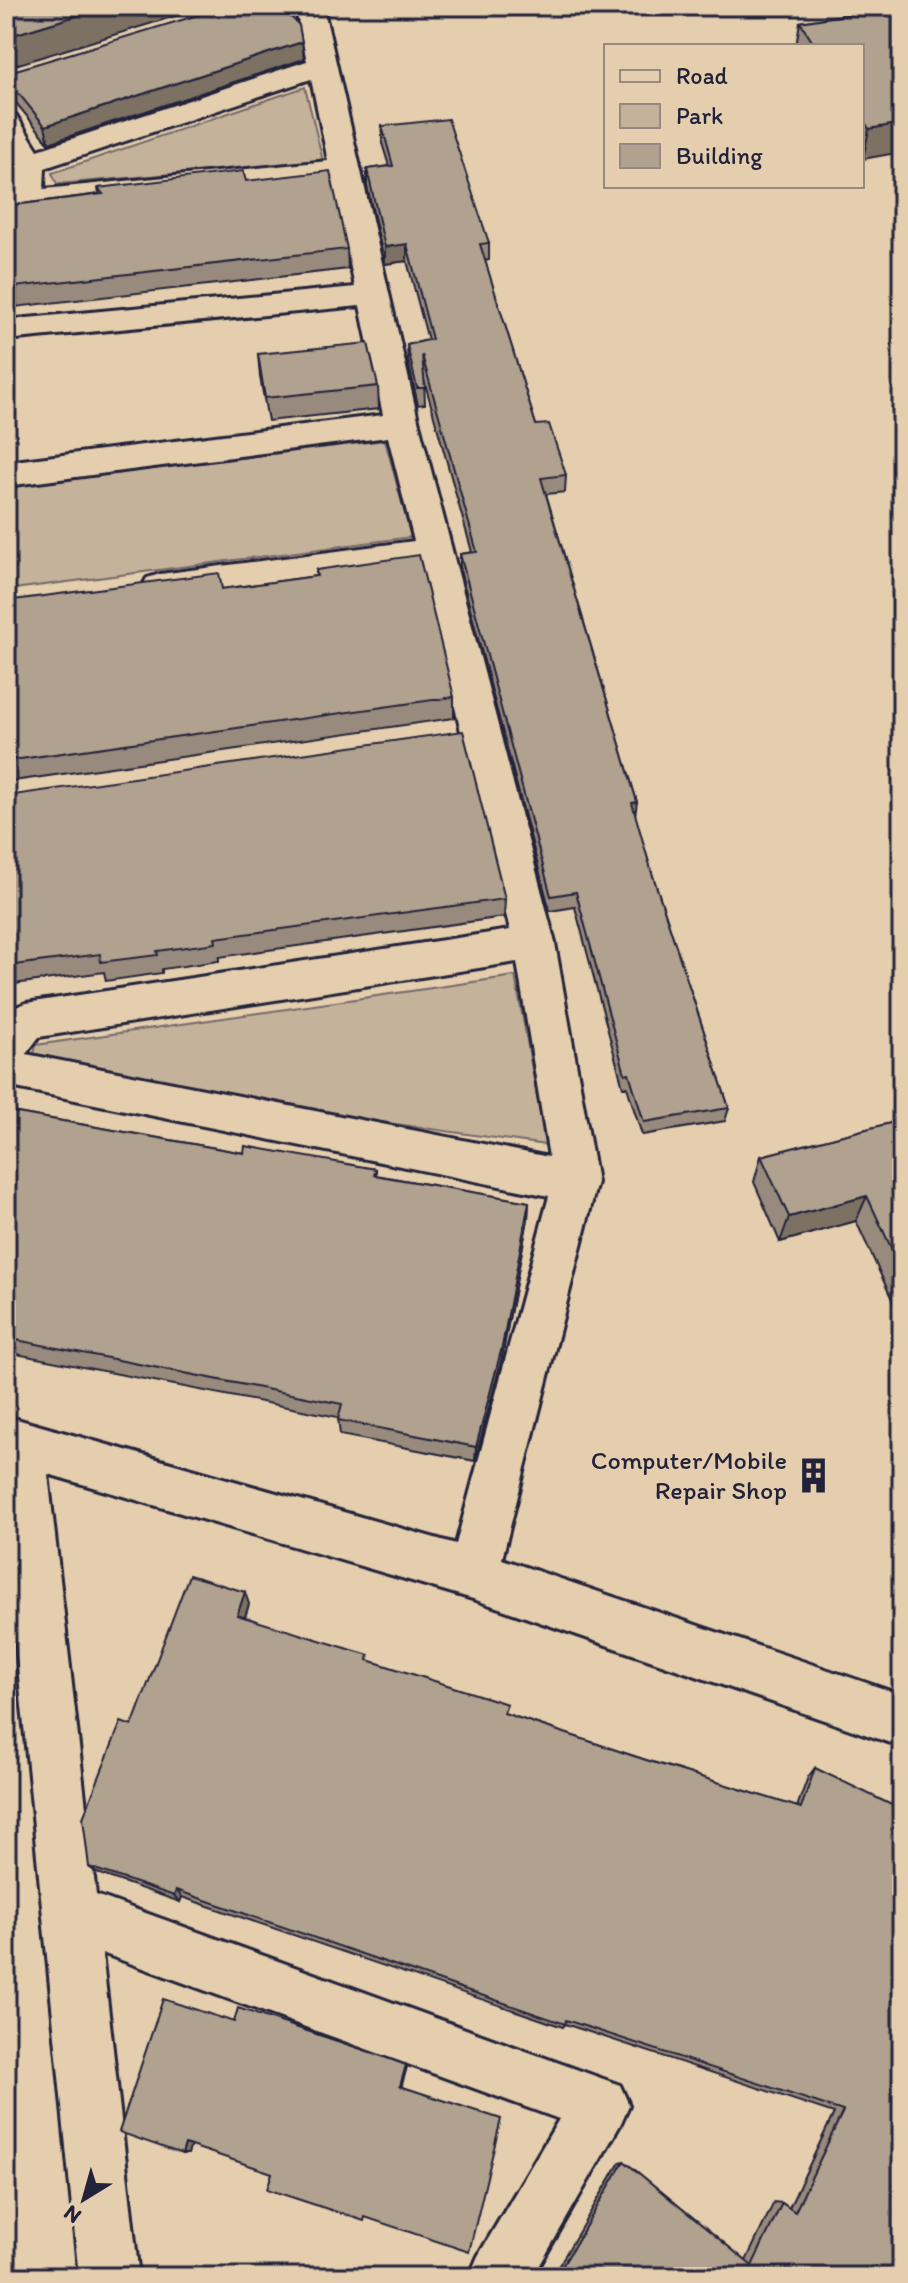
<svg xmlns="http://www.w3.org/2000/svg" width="908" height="2283" font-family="Itim,sans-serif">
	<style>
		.green { fill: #c5b29a; stroke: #746a6a; stroke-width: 2 }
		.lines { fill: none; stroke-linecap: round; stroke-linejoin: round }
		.minor-casing { stroke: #22223b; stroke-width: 6 }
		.minor { fill: #e4cead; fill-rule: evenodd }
		.wall { fill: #988a7b; stroke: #22223b; stroke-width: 2 }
		.shaded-wall { fill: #7c7164; stroke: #22223b; stroke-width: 2 }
		.building { fill: #b1a18f; stroke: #22223b; stroke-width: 2 }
		.labels { text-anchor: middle; stroke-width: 6; stroke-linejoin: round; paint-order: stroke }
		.poi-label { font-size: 26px; fill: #22223b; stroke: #e4cead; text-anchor: end }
	</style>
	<rect width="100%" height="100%" fill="#e4cead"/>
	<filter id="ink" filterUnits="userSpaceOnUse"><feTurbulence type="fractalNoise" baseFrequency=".0125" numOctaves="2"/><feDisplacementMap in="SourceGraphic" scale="16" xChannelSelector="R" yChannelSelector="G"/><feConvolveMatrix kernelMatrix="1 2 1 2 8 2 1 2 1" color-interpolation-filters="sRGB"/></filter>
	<g filter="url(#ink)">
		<!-- green -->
		<g class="green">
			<polygon points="305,87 323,161 57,184 52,173"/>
			<polygon points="385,440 411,537 6,590 6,487"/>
			<polygon points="515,976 546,1145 30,1073 36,1045"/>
		</g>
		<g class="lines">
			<defs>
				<path id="minor" d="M295,6H323L419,424L555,943L597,1182L502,1559L902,1695V1747L473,1599L48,1474L96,1895L620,2085L629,2105L620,2125L533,2277H469L478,2256L559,2119L102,1953L139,2277H79L6,1546V1416L456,1544L549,1196L6,1086V1015L11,1009L26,1003L510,930L420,565L160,600L147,596L142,587L147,578L160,574L414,541L388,437L6,486V462L383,415L360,306L6,340V320L355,287L332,178L6,211V193L14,192L15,163L6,147V112L16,115L38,150L307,61ZM311,79L328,161L44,189L45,168ZM517,962L549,1157L26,1054L39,1037Z"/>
			</defs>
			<!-- minor casing -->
			<use href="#minor" class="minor-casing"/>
			<!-- minor -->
			<use href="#minor" class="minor"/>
		</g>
		<!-- wall -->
		<g class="wall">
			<polygon points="902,6 863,159 862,157 862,46 796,46 800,22"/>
			<polygon points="302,42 304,59 49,143 7,92 6,89 6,73"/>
			<polygon points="382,126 489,243 489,260 485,261 536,425 566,475 565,492 546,494 637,802 635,816 651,870 729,1108 725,1121 642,1135 627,1087 623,1087 575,907 550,911 460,570 460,554 472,552 424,380 425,404 418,405 408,361 407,345 428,340 407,261 385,264 367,186 367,169 389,166 382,143"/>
			<polygon points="246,181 347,249 348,269 6,308 6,206 99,194 98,188"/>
			<polygon points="258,354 378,386 379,409 268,421 260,377"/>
			<polygon points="316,570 454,697 454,718 6,782 6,601 222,589 316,576"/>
			<polygon points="6,796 505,899 504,917 219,957 219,961 162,969 162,973 106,981 104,972 6,985"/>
			<polygon points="6,1111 244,1153 376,1169 376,1175 529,1202 528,1219 501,1362 475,1461 340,1435 338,1417 6,1352"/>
			<polygon points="902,1120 902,1321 856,1221 780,1242 754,1182 761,1156"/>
			<polygon points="249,1604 245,1617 370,1661 506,1714 646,1760 797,1807 808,1777 815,1768 902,2277 552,2277 620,2162 624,2161 746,2261 774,2202 782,2203 789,2208 834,2113 565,2024 563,2027 182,1897 180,1902 97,1873 89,1867 132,1726"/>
		</g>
		<!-- shaded-wall -->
		<g class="shaded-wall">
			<polygon points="109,6 208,6 6,68 6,37"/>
			<polygon points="302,42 304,59 49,143 45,126"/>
			<polygon points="902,123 902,152 863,159 869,129"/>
			<polygon points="407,244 407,261 385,264 385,247"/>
			<polygon points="867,1196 856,1221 780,1242 789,1217"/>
			<polygon points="529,1202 528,1219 501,1362 475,1461 476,1447"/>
			<polygon points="245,1592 249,1604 242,1626 237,1615"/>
			<polygon points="176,1890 182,1897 180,1902 174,1896"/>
			<polygon points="406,2065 407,2067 401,2088 400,2086"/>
			<polygon points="185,2144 191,2145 188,2154 182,2154"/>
		</g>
		<!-- building -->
		<g class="building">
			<polygon points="6,6 109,6 6,37"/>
			<polygon points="228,6 280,6 299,25 302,42 45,126 6,78 6,73"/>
			<polygon points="902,6 902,71 898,72 902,76 902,123 869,129 862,117 862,46 815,46 800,22"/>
			<polygon points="448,119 489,243 480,244 536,425 549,424 566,475 541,478 637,802 632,803 651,870 729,1108 644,1122 629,1073 625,1074 576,892 551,896 460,554 477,552 422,355 425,388 417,388 407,345 432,339 407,244 385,247 367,169 393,166 382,126"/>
			<polygon points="243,171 246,181 330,171 347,249 6,288 6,206 103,194 98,188"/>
			<polygon points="368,343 378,386 265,398 258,354"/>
			<polygon points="419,555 454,697 6,761 6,601 219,573 222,589 317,576 316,570"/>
			<polygon points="463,731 505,899 215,938 216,943 157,951 158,955 101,962 100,954 6,966 6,796"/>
			<polygon points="6,1111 244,1153 245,1146 376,1169 374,1175 529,1202 502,1347 476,1447 338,1420 342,1404 6,1338"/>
			<polygon points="902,1120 902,1271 867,1196 789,1217 761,1156"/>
			<polygon points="189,1575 245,1592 237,1615 369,1655 368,1660 507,1704 504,1713 646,1760 801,1808 815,1768 902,1810 902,2277 556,2277 624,2161 752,2266 782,2203 795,2212 843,2111 566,2020 565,2024 176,1890 174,1896 89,1867 83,1818 121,1722 132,1726"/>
			<polygon points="163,1999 234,2022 238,2008 373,2053 406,2065 400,2086 501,2119 469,2252 365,2217 364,2221 267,2189 272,2173 185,2144 182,2154 119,2132"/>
		</g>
	</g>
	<!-- icons -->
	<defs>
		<symbol id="building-bare" viewBox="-9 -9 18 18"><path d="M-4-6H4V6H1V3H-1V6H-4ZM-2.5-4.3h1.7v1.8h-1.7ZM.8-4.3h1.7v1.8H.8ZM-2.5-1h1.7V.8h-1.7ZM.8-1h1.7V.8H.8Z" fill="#22223b" stroke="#e4cead" stroke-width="2.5" paint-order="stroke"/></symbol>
	</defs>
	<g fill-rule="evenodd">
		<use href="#building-bare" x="788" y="1450" width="51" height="51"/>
	</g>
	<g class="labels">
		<!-- poi labels -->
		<g class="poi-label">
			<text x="787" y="1469">Computer/Mobile<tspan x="787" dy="30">Repair Shop</tspan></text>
		</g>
	</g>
	<!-- margin -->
	<rect width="908" height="2283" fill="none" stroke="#e4cead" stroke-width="32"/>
	<rect x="16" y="16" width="876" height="2251" fill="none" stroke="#22223b" stroke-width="3" filter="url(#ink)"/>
	<!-- legend -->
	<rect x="604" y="44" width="260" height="144" fill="#e4cead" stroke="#96897f" stroke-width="2"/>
	<rect x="620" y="70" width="40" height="12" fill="#e4cead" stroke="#96897f" stroke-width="2"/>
	<text x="676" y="84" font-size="24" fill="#22223b">Road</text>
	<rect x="620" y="104" width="40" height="24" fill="#c5b29a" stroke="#96897f" stroke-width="2"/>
	<text x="676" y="124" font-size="24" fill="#22223b">Park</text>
	<rect x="620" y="144" width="40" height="24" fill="#b1a18f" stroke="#96897f" stroke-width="2"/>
	<text x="676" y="164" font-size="24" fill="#22223b">Building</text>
	<!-- north arrow -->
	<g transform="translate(84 2199) rotate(217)" stroke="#e4cead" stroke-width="6" paint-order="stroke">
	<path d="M0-6L14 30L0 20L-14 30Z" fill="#22223b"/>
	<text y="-12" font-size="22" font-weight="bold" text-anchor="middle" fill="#22223b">N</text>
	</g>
</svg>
